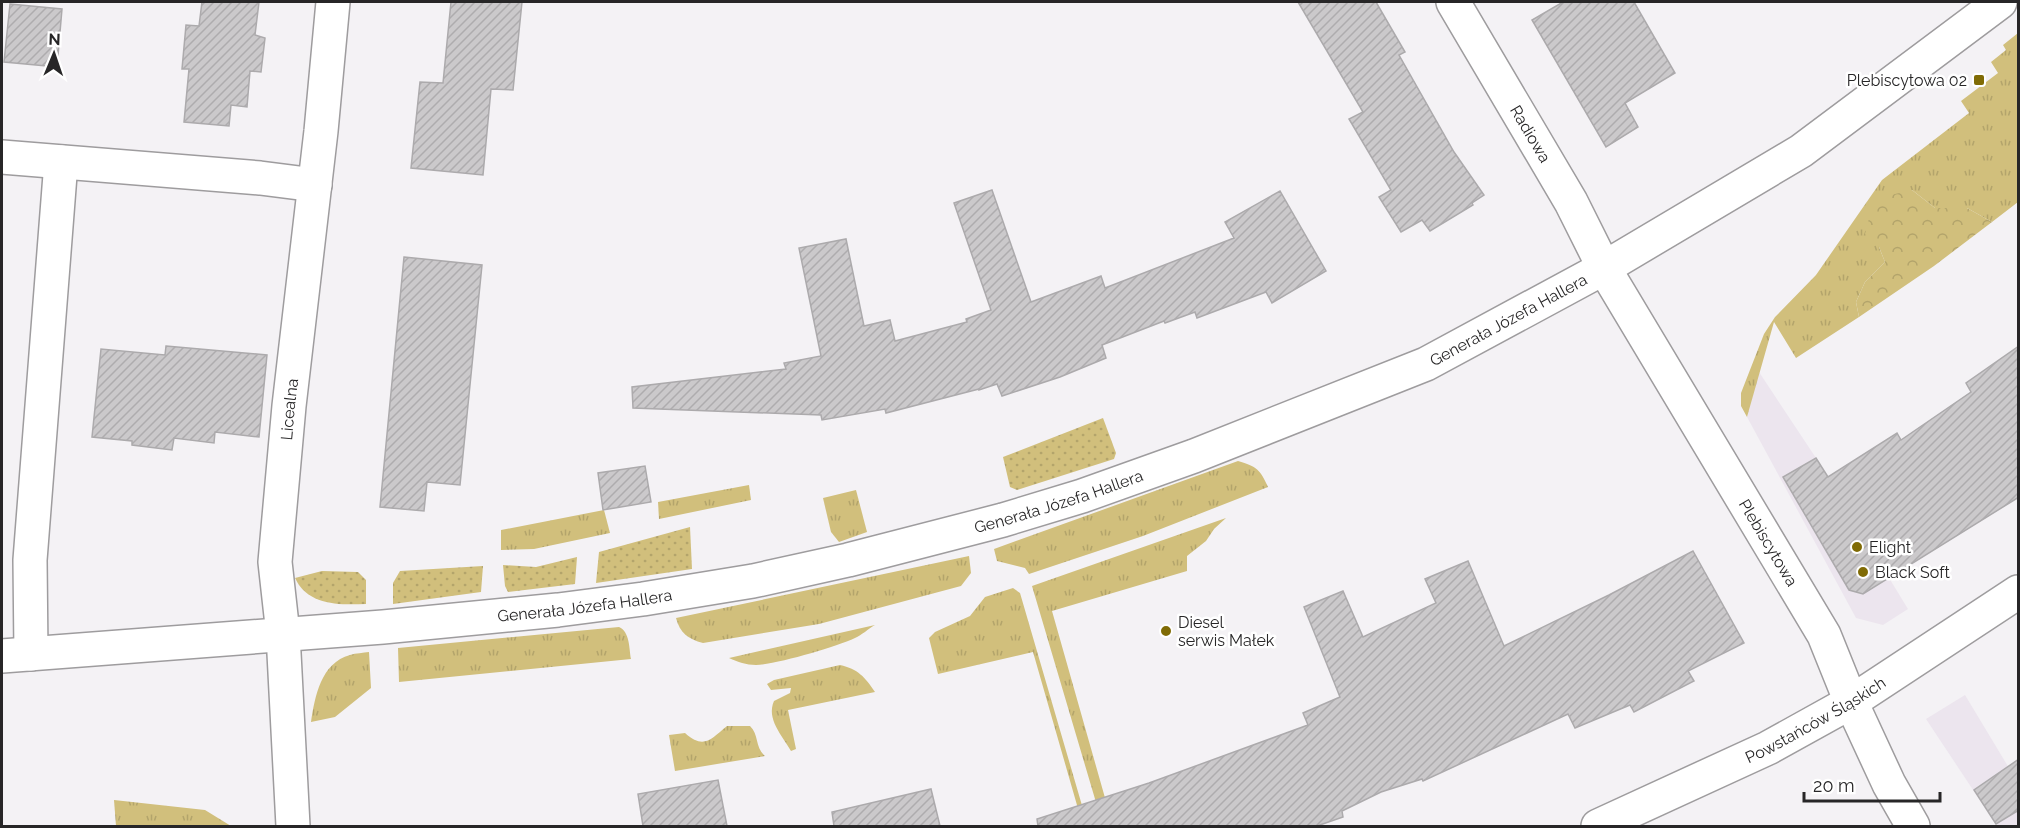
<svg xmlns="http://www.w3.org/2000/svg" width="2020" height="828" font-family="Raleway,sans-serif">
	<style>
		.built { fill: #ece5ee }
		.grass { fill: url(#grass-tufts) }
		.forest { fill: url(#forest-crowns) }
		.garden { fill: url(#garden-dots) }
		.building { fill: url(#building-hatch); stroke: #acaaac; stroke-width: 1.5 }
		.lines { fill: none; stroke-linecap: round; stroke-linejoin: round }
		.minor-casing { stroke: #9e9c9e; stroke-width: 36 }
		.tertiary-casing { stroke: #9e9c9e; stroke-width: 36 }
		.minor { stroke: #fff; stroke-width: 33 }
		.tertiary { stroke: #fff; stroke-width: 33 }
		.poi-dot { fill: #806b05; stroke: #fff; stroke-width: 2 }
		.labels { text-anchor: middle; stroke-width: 5; stroke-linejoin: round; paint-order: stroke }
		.poi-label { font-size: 16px; fill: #272627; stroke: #fff; text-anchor: start }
		.street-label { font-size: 16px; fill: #272627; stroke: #fff }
	</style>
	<defs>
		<pattern id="grass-tufts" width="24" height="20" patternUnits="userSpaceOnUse" patternTransform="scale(1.5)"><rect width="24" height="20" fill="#d1bf7c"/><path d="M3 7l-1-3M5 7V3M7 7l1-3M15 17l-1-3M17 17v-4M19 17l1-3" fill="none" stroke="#b3a46b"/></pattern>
		<pattern id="forest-crowns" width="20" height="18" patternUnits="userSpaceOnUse" patternTransform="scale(1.5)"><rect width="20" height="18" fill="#d1bf7c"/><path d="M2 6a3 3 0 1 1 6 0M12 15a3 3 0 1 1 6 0" fill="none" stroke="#b3a46b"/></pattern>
		<pattern id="garden-dots" width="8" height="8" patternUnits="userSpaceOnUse" patternTransform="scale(1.5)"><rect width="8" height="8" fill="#d1bf7c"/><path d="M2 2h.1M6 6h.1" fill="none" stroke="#b3a46b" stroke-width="1.8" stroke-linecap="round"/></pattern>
		<pattern id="building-hatch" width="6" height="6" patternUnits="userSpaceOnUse" patternTransform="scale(1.5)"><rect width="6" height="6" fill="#cbc9cb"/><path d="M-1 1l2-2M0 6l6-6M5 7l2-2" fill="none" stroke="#aeacae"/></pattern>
	</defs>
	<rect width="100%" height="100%" fill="#f4f2f5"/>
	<!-- built -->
	<g class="built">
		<polygon points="1759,372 1816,458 1908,609 1883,625 1856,618 1747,417"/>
		<polygon points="1965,695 2018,783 2018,826 1997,826 1926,719"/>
	</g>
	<!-- grass -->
	<g class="grass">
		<polygon points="2018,33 2018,202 1992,222 1967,208 1935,208 1912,190 1879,247 1885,262 1865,282 1856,302 1859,317 1796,358 1774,322 1747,417 1741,406 1741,393 1764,334 1775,317 1816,275 1882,180 1969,113 1961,101 1998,73 1991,62 2006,50 2003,45"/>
		<path d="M1238,461C1257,467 1260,469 1268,487L1143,536L1029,574L1025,568L997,561L994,549Z"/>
		<polygon points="749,485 751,500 659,519 658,502"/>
		<polygon points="856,490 867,532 839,542 831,532 823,498"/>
		<polygon points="604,510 610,533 534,549 501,550 501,530"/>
		<polygon points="1226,518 1214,529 1206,541 1187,556 1187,571 1052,611 1113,826 1103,826 1032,586"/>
		<path d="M969,556L971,573L961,586L819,624L703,643C688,639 680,633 676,618Z"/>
		<polygon points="1013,588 1020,593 1088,826 1083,826 1033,652 938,674 929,638 935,632 970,616 985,597"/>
		<path d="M875,625C868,629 862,635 855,638C835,647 778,664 756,665C746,665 738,662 729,658Z"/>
		<path d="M619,627C630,632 629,648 631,659L399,682L398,648Z"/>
		<path d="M369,652L371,688L335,717L311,722C315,696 321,663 350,655C356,653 363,653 369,652Z"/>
		<path d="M840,665C858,669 865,677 875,692L788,710L796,749L791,751C782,735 766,719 774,701L790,693L791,688L771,690L767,684L774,680Z"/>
		<path d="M727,726H750C759,734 755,748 765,756L675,771L669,735L685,733C704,750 711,739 727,726Z"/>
		<polygon points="114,800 205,810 231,826 116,826"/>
	</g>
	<!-- forest -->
	<polygon class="forest" points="1912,190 1935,208 1967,208 1992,222 1934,266 1859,317 1856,302 1865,282 1885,262 1879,247 1865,234 1874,199"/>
	<!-- garden -->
	<g class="garden">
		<polygon points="1103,418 1116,453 1114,459 1017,490 1010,487 1003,457"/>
		<polygon points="690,527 692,569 596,583 599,552"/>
		<polygon points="577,557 575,584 508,592 505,586 503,565 536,567"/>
		<polygon points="483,566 481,592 393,604 393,583 400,571"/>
		<path d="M322,571L358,572L366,580V604C340,605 308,606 295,578Z"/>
	</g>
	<!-- building -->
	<g class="building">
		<polygon points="202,2 259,2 255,35 265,38 261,72 250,71 247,107 231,105 229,126 184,122 189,69 182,69 186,25 199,26"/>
		<polygon points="451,2 522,2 513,90 491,89 483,175 411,168 420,82 443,83"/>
		<polygon points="1298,2 1376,2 1405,52 1399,55 1454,152 1484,195 1472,203 1473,205 1430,231 1422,220 1401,232 1379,197 1391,190 1349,119 1363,112"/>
		<polygon points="1563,2 1634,2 1675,73 1625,103 1638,127 1606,147 1532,20"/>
		<polygon points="10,4 62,9 57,67 4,62"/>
		<polygon points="992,190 1031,302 1101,276 1105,288 1234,238 1225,222 1280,191 1326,271 1272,303 1266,292 1197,318 1195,312 1165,323 1164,321 1102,345 1106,358 1060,377 1002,396 997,384 979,390 979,389 886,413 885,409 822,420 821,415 633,408 632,387 786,369 784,363 821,356 799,248 846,239 864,326 890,320 895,341 967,322 966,319 991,310 954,203"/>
		<polygon points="404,257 482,265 460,485 427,482 424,511 380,507"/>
		<polygon points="166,346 267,355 259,437 215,432 214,443 174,438 172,450 132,445 132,441 92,437 101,349 165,355"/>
		<polygon points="2019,346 2019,497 1863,594 1849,590 1783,477 1816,458 1828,477 1897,433 1901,440 1971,392 1966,383"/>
		<polygon points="645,466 651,502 603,510 598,473"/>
		<polygon points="1693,551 1744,643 1688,671 1694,681 1634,712 1630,705 1575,728 1568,714 1423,781 1422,779 1381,792 1342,811 1343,817 1317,826 1038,826 1037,819 1149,783 1308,725 1303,713 1340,697 1304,607 1343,591 1363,637 1436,603 1425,579 1468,561 1504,646 1609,595"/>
		<polygon points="2019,759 2019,810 1996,824 1974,790"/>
		<polygon points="718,780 727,826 643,826 638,794"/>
		<polygon points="931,789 940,826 834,826 832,812"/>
	</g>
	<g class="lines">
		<defs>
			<g id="minor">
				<path id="s1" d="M1453,2L1571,202L1604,268L1824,635L1851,702L1889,784L1913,826"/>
				<polyline points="2,157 260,178 315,185"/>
				<polyline points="31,654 30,560 61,162"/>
				<path id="s2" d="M293,826L283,634L275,562L289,406L321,131L333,2"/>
				<path id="s3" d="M1598,826L1768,748L1851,702L2018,592"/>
			</g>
			<g id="tertiary">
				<path id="s4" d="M2,656L383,627L558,610L643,599L753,581L848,560L1003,520L1082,496L1194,456L1426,364L1604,268L1801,151L2000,2"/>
			</g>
		</defs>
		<!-- minor casing -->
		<use href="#minor" class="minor-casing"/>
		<!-- tertiary casing -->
		<use href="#tertiary" class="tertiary-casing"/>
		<!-- minor -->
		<use href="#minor" class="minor"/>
		<!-- tertiary -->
		<use href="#tertiary" class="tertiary"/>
	</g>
	<!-- markers -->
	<g class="poi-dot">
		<rect x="1973" y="74" width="12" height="12" rx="3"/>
		<circle cx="1857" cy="547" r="6"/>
		<circle cx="1863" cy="572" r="6"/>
		<circle cx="1166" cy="631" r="6"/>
	</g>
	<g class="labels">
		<!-- poi labels -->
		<g class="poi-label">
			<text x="1967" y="86" text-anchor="end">Plebiscytowa 02</text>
			<text x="1869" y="553">Elight</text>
			<text x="1875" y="578">Black Soft</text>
			<text x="1178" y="628">Diesel<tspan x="1178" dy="18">serwis Małek</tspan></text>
		</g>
		<!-- street labels -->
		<g class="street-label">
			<text dy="6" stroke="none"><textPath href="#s1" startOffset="153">Radiowa</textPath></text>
			<text dy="6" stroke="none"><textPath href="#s4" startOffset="1557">Generała Józefa Hallera</textPath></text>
			<text dy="6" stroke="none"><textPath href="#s2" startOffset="418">Licealna</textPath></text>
			<text dy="6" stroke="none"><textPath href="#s4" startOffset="1071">Generała Józefa Hallera</textPath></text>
			<text dy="6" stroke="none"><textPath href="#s1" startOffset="626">Plebiscytowa</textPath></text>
			<text dy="6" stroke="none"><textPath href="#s4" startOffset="585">Generała Józefa Hallera</textPath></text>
			<text dy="6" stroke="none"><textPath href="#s3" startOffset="242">Powstańców Śląskich</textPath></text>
		</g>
	</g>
	<!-- border -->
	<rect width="2020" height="828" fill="none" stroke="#272627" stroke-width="6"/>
	<!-- north arrow -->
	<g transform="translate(54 54) rotate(2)" stroke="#ffffff" stroke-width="4.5" paint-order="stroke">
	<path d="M0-4.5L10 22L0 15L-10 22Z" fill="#272627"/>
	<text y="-9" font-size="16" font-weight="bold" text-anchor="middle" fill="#272627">N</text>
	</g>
	<!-- scale -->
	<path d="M1804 792v9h136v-9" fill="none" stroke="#272627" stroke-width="3"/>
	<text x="1813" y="792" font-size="18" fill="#272627" stroke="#ffffff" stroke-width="4.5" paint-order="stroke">20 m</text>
</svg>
